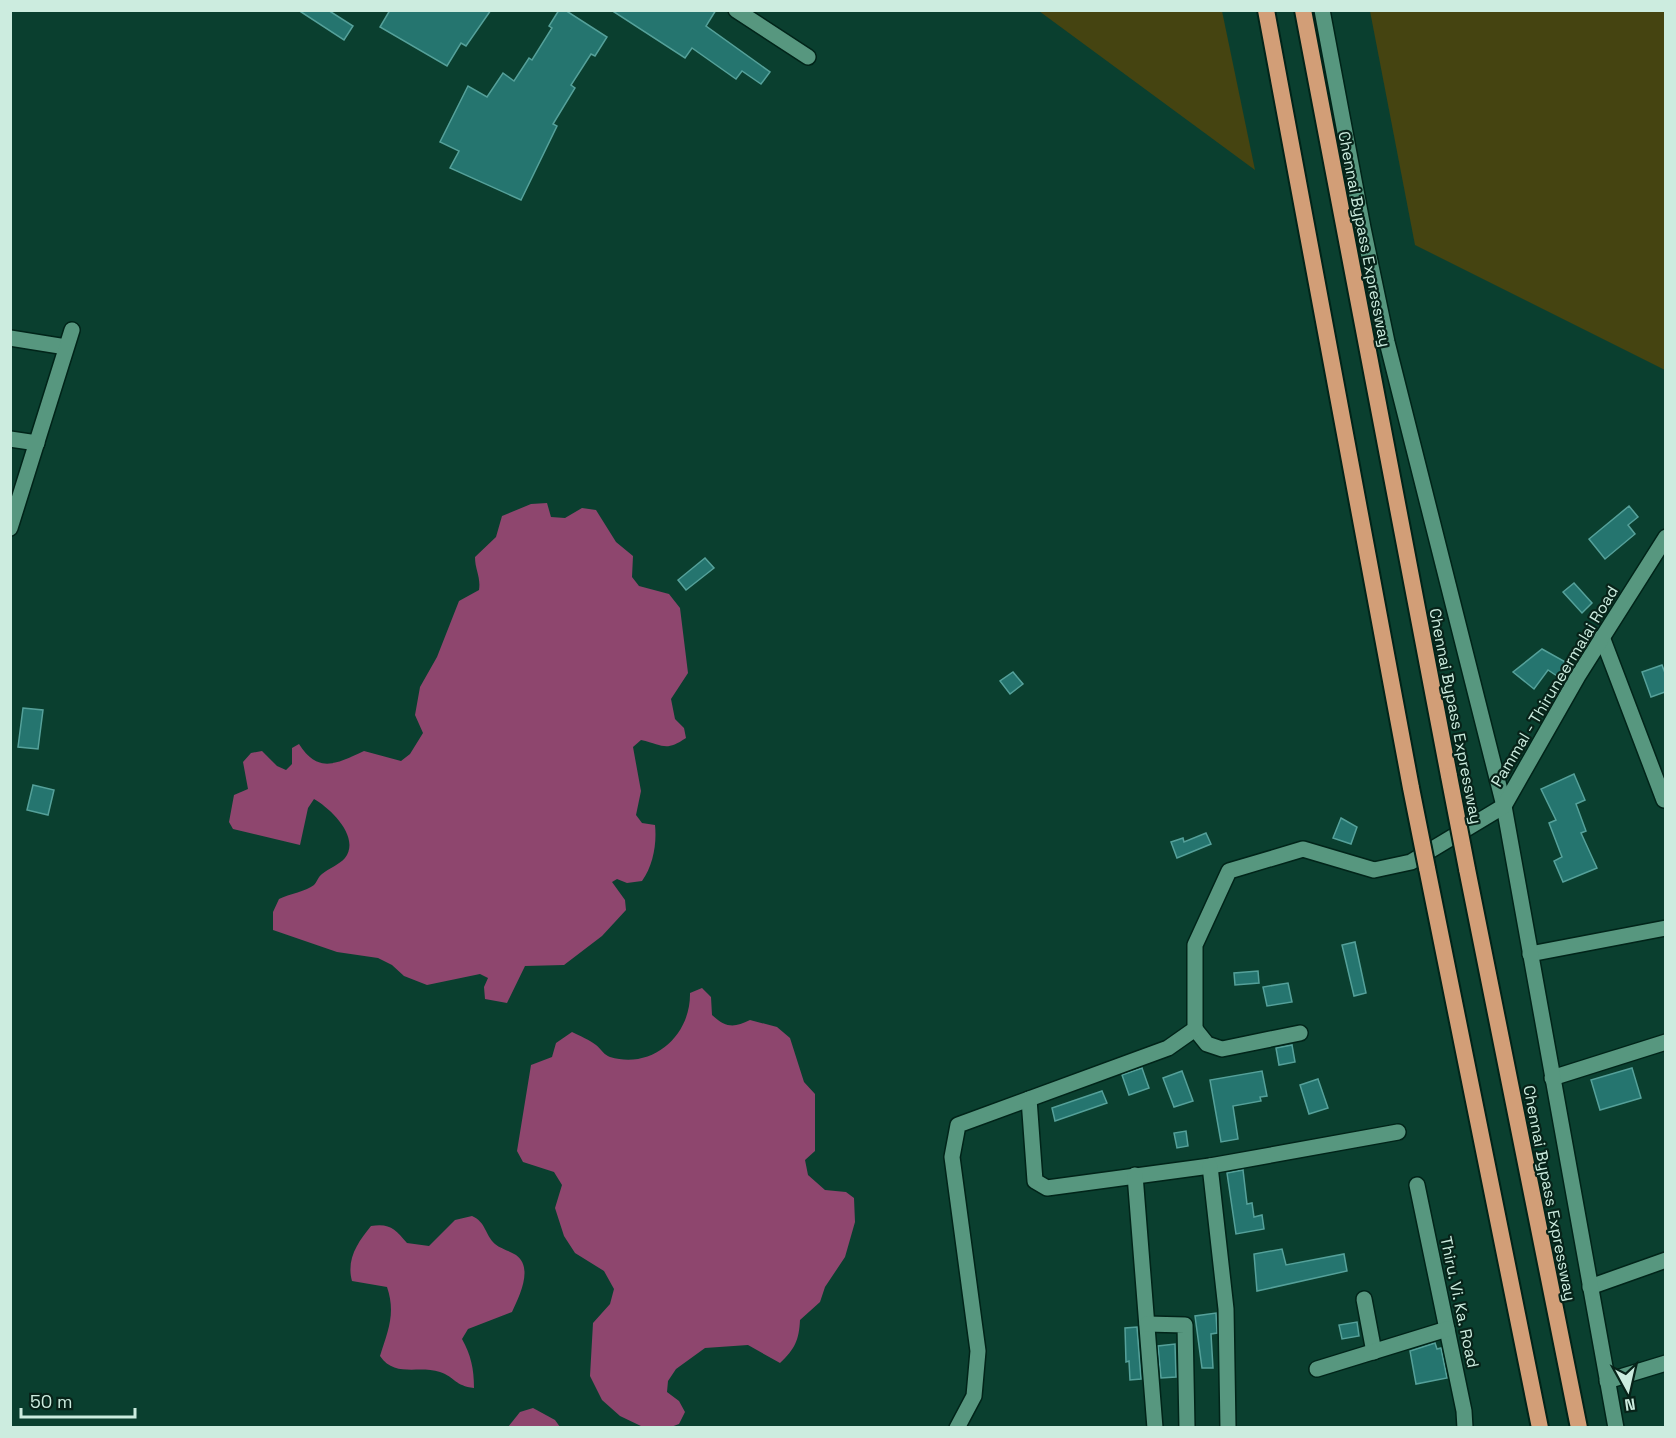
<svg xmlns="http://www.w3.org/2000/svg" width="1676" height="1438" font-family="'Space Grotesk',sans-serif">
	<style>
		.green { fill: #454411 }
		.water { fill: #8e466e }
		.building { fill: #25756f; stroke: #55a19a; stroke-width: 1.5 }
		.lines { fill: none; stroke-linecap: round; stroke-linejoin: round }
		.minor-casing { stroke: #012419; stroke-width: 18 }
		.tertiary-casing { stroke: #012419; stroke-width: 18 }
		.trunk-casing { stroke: #012419; stroke-width: 20 }
		.minor { stroke: #57977f; stroke-width: 15 }
		.tertiary { stroke: #57977f; stroke-width: 15 }
		.trunk { stroke: #d29e77; stroke-width: 16 }
		.trunk-bridge-casing { stroke: #012419; stroke-width: 20; stroke-linecap: butt }
		.trunk-bridge { stroke: #d29e77; stroke-width: 16 }
		.labels { text-anchor: middle; stroke-width: 4.5; stroke-linejoin: round; paint-order: stroke }
		.street-label { font-size: 16px; fill: #ccecdf; stroke: #072319 }
	</style>
	<rect width="100%" height="100%" fill="#0a3f2f"/>
	<!-- green -->
	<g class="green">
		<polygon points="1039,11 1222,11 1255,170"/>
		<polygon points="1370,11 1665,11 1665,370 1415,245"/>
	</g>
	<!-- water -->
	<g class="water">
		<path d="M547,503L551,517L565,518L582,508L596,510L616,542L633,556L632,577L639,586L669,594L680,608L688,673L671,699L675,719L684,728L686,738C665,752 664,745 641,740L633,747L641,791L636,815L642,823L655,825C657,844 653,866 642,881L627,883L617,879L612,882L625,900L626,910L602,936L564,965L525,966L507,1003L485,999L484,987L488,978L480,974L427,985L404,976L392,965L378,958L337,952L273,930V912L279,899C289,894 307,891 314,885C317,882 318,877 322,874C329,868 339,865 345,858C361,837 330,808 314,799L308,808L300,845L233,829L229,822L234,795L248,789L243,762L251,753L262,751L277,766L286,770L292,764V748L299,744C318,774 336,764 364,751L401,761L410,754L423,733L415,715L420,687L437,657L459,601L479,590C481,577 475,570 475,557L496,537L502,516L531,504Z"/>
		<path d="M702,988L711,997L712,1015C726,1028 734,1028 750,1020L777,1027L790,1038L804,1082L815,1094V1151L805,1160L808,1175L825,1190L846,1192L854,1198L855,1222L845,1257L825,1287L820,1302L800,1320C799,1340 795,1349 780,1363L748,1345L705,1348L676,1369L668,1381L667,1392L679,1401L685,1412L679,1424L671,1427H643L620,1416L602,1400L590,1376L593,1323L610,1304L614,1289L604,1271L575,1253L564,1236L555,1208L562,1185L554,1172L523,1162L517,1151L531,1065L552,1057L556,1043L572,1032C580,1036 590,1040 596,1045C601,1049 604,1055 610,1057C653,1070 691,1035 690,993Z"/>
		<path d="M472,1216C486,1222 485,1235 495,1244C501,1249 510,1251 516,1255C534,1268 519,1297 512,1312L468,1329L462,1339C471,1355 474,1369 474,1388C455,1386 455,1377 440,1372C418,1365 395,1378 380,1356C388,1331 396,1313 387,1287L352,1281C346,1259 358,1242 371,1226C390,1223 395,1229 407,1243L429,1246L455,1220Z"/>
		<polygon points="533,1408 555,1420 560,1427 508,1427 520,1412"/>
	</g>
	<!-- building -->
	<g class="building">
		<polygon points="298,10 328,10 353,26 344,40"/>
		<polygon points="390,10 491,10 466,46 461,43 447,66 380,27"/>
		<polygon points="559,10 565,10 607,37 595,56 591,54 571,85 575,88 553,124 557,126 521,200 450,168 459,151 440,142 468,86 487,97 503,73 514,81 529,58 532,60 552,28 549,26"/>
		<polygon points="611,10 716,10 706,26 770,72 761,84 742,71 736,79 692,48 685,58"/>
		<polygon points="1629,506 1638,517 1628,525 1635,534 1605,559 1589,539"/>
		<polygon points="705,558 714,568 686,590 678,580"/>
		<polygon points="1574,583 1592,603 1582,613 1563,592"/>
		<polygon points="1542,649 1569,664 1560,678 1548,670 1534,689 1513,672"/>
		<polygon points="1662,665 1665,673 1665,692 1651,697 1642,672"/>
		<polygon points="1013,672 1023,684 1010,694 1000,681"/>
		<polygon points="23,708 43,710 38,749 18,747"/>
		<polygon points="1574,774 1585,800 1576,804 1586,831 1581,833 1597,868 1563,882 1554,861 1562,857 1549,823 1556,820 1541,789"/>
		<polygon points="33,785 54,790 48,815 27,810"/>
		<polygon points="1341,818 1357,827 1351,844 1333,838"/>
		<polygon points="1206,833 1211,844 1177,858 1171,842 1183,838 1184,842"/>
		<polygon points="1355,942 1366,993 1354,996 1342,945"/>
		<polygon points="1258,971 1259,983 1235,985 1234,973"/>
		<polygon points="1288,983 1292,1002 1267,1006 1263,987"/>
		<polygon points="1292,1045 1295,1062 1279,1065 1276,1048"/>
		<polygon points="1142,1068 1149,1088 1129,1095 1122,1075"/>
		<polygon points="1632,1068 1641,1098 1600,1110 1591,1080"/>
		<polygon points="1182,1071 1193,1101 1174,1107 1163,1078"/>
		<polygon points="1262,1071 1267,1096 1260,1097 1261,1101 1233,1106 1238,1139 1221,1142 1210,1080"/>
		<polygon points="1318,1079 1328,1108 1309,1114 1300,1085"/>
		<polygon points="1102,1091 1107,1103 1055,1121 1052,1108"/>
		<polygon points="1186,1131 1188,1146 1177,1148 1174,1133"/>
		<polygon points="1243,1170 1247,1204 1252,1203 1254,1217 1262,1215 1264,1229 1236,1234 1227,1173"/>
		<polygon points="1282,1249 1286,1265 1344,1254 1347,1271 1257,1291 1254,1254"/>
		<polygon points="1216,1313 1217,1333 1211,1334 1213,1368 1202,1368 1195,1316"/>
		<polygon points="1357,1322 1359,1336 1342,1339 1339,1325"/>
		<polygon points="1137,1327 1141,1379 1130,1380 1129,1361 1126,1362 1125,1328"/>
		<polygon points="1435,1343 1437,1349 1441,1348 1447,1378 1416,1384 1410,1351"/>
		<polygon points="1175,1344 1176,1377 1161,1378 1158,1346"/>
	</g>
	<g class="lines">
		<defs>
			<g id="minor">
				<polyline points="736,10 808,57"/>
				<polyline points="10,338 66,347"/>
				<polyline points="10,439 37,443"/>
				<polyline points="10,528 72,330"/>
				<polyline points="1602,637 1664,800"/>
				<polyline points="1530,954 1666,928"/>
				<polyline points="1195,1029 1207,1044 1222,1049 1300,1033"/>
				<polyline points="1552,1078 1666,1042"/>
				<polyline points="1029,1099 1035,1181 1047,1188 1210,1166 1398,1132"/>
				<polyline points="1210,1166 1226,1309 1228,1428"/>
				<polyline points="1135,1175 1155,1428"/>
				<polyline points="1417,1185 1464,1411 1465,1428"/>
				<polyline points="1590,1287 1666,1260"/>
				<polyline points="1364,1299 1374,1352"/>
				<polyline points="1147,1324 1185,1325 1187,1428"/>
				<polyline points="1317,1369 1447,1329"/>
				<polyline points="1607,1381 1666,1363"/>
			</g>
			<g id="tertiary">
				<polyline points="1322,10 1363,228 1387,342 1504,806 1616,1428"/>
				<polyline points="957,1428 974,1396 978,1351 952,1157 958,1125 1168,1048 1195,1029 1195,945 1229,871 1303,849 1374,870 1411,862 1504,806 1578,676 1666,537"/>
			</g>
			<g id="trunk">
				<polyline points="1266,10 1411,788"/>
				<polyline points="1303,10 1449,776"/>
				<polyline points="1427,868 1540,1428"/>
				<polyline points="1467,869 1579,1428"/>
			</g>
		</defs>
		<!-- minor casing -->
		<use href="#minor" class="minor-casing"/>
		<!-- tertiary casing -->
		<use href="#tertiary" class="tertiary-casing"/>
		<!-- trunk casing -->
		<use href="#trunk" class="trunk-casing"/>
		<!-- minor -->
		<use href="#minor" class="minor"/>
		<!-- tertiary -->
		<use href="#tertiary" class="tertiary"/>
		<!-- trunk -->
		<use href="#trunk" class="trunk"/>
		<defs>
			<g id="trunk-bridge">
				<polyline points="1449,776 1467,869"/>
				<polyline points="1411,788 1427,868"/>
			</g>
		</defs>
		<!-- trunk-bridge casing -->
		<use href="#trunk-bridge" class="trunk-bridge-casing"/>
		<!-- trunk-bridge -->
		<use href="#trunk-bridge" class="trunk-bridge"/>
	</g>
	<g class="labels">
		<!-- street labels -->
		<g class="street-label">
			<text transform="translate(1365 239) rotate(79)" y="6">Chennai Bypass Expressway</text>
			<text transform="translate(1554 686) rotate(-59)" y="6">Pammal - Thiruneermalai Road</text>
			<text transform="translate(1456 716) rotate(79)" y="6">Chennai Bypass Expressway</text>
			<text transform="translate(1550 1193) rotate(79)" y="6">Chennai Bypass Expressway</text>
			<text transform="translate(1460 1302) rotate(78)" y="6">Thiru. Vi. Ka. Road</text>
		</g>
	</g>
	<!-- border -->
	<rect width="1676" height="1438" fill="none" stroke="#ccecdf" stroke-width="24"/>
	<!-- north arrow -->
	<g transform="translate(1628 1390) rotate(172)" stroke="#072319" stroke-width="4.5" paint-order="stroke">
	<path d="M0-4.5L10 22L0 15L-10 22Z" fill="#ccecdf"/>
	<text y="-9" font-size="16" font-weight="bold" text-anchor="middle" fill="#ccecdf">N</text>
	</g>
	<!-- scale -->
	<path d="M21 1408v9h114v-9" fill="none" stroke="#ccecdf" stroke-width="3"/>
	<text x="30" y="1408" font-size="18" fill="#ccecdf" stroke="#072319" stroke-width="4.5" paint-order="stroke">50 m</text>
</svg>
